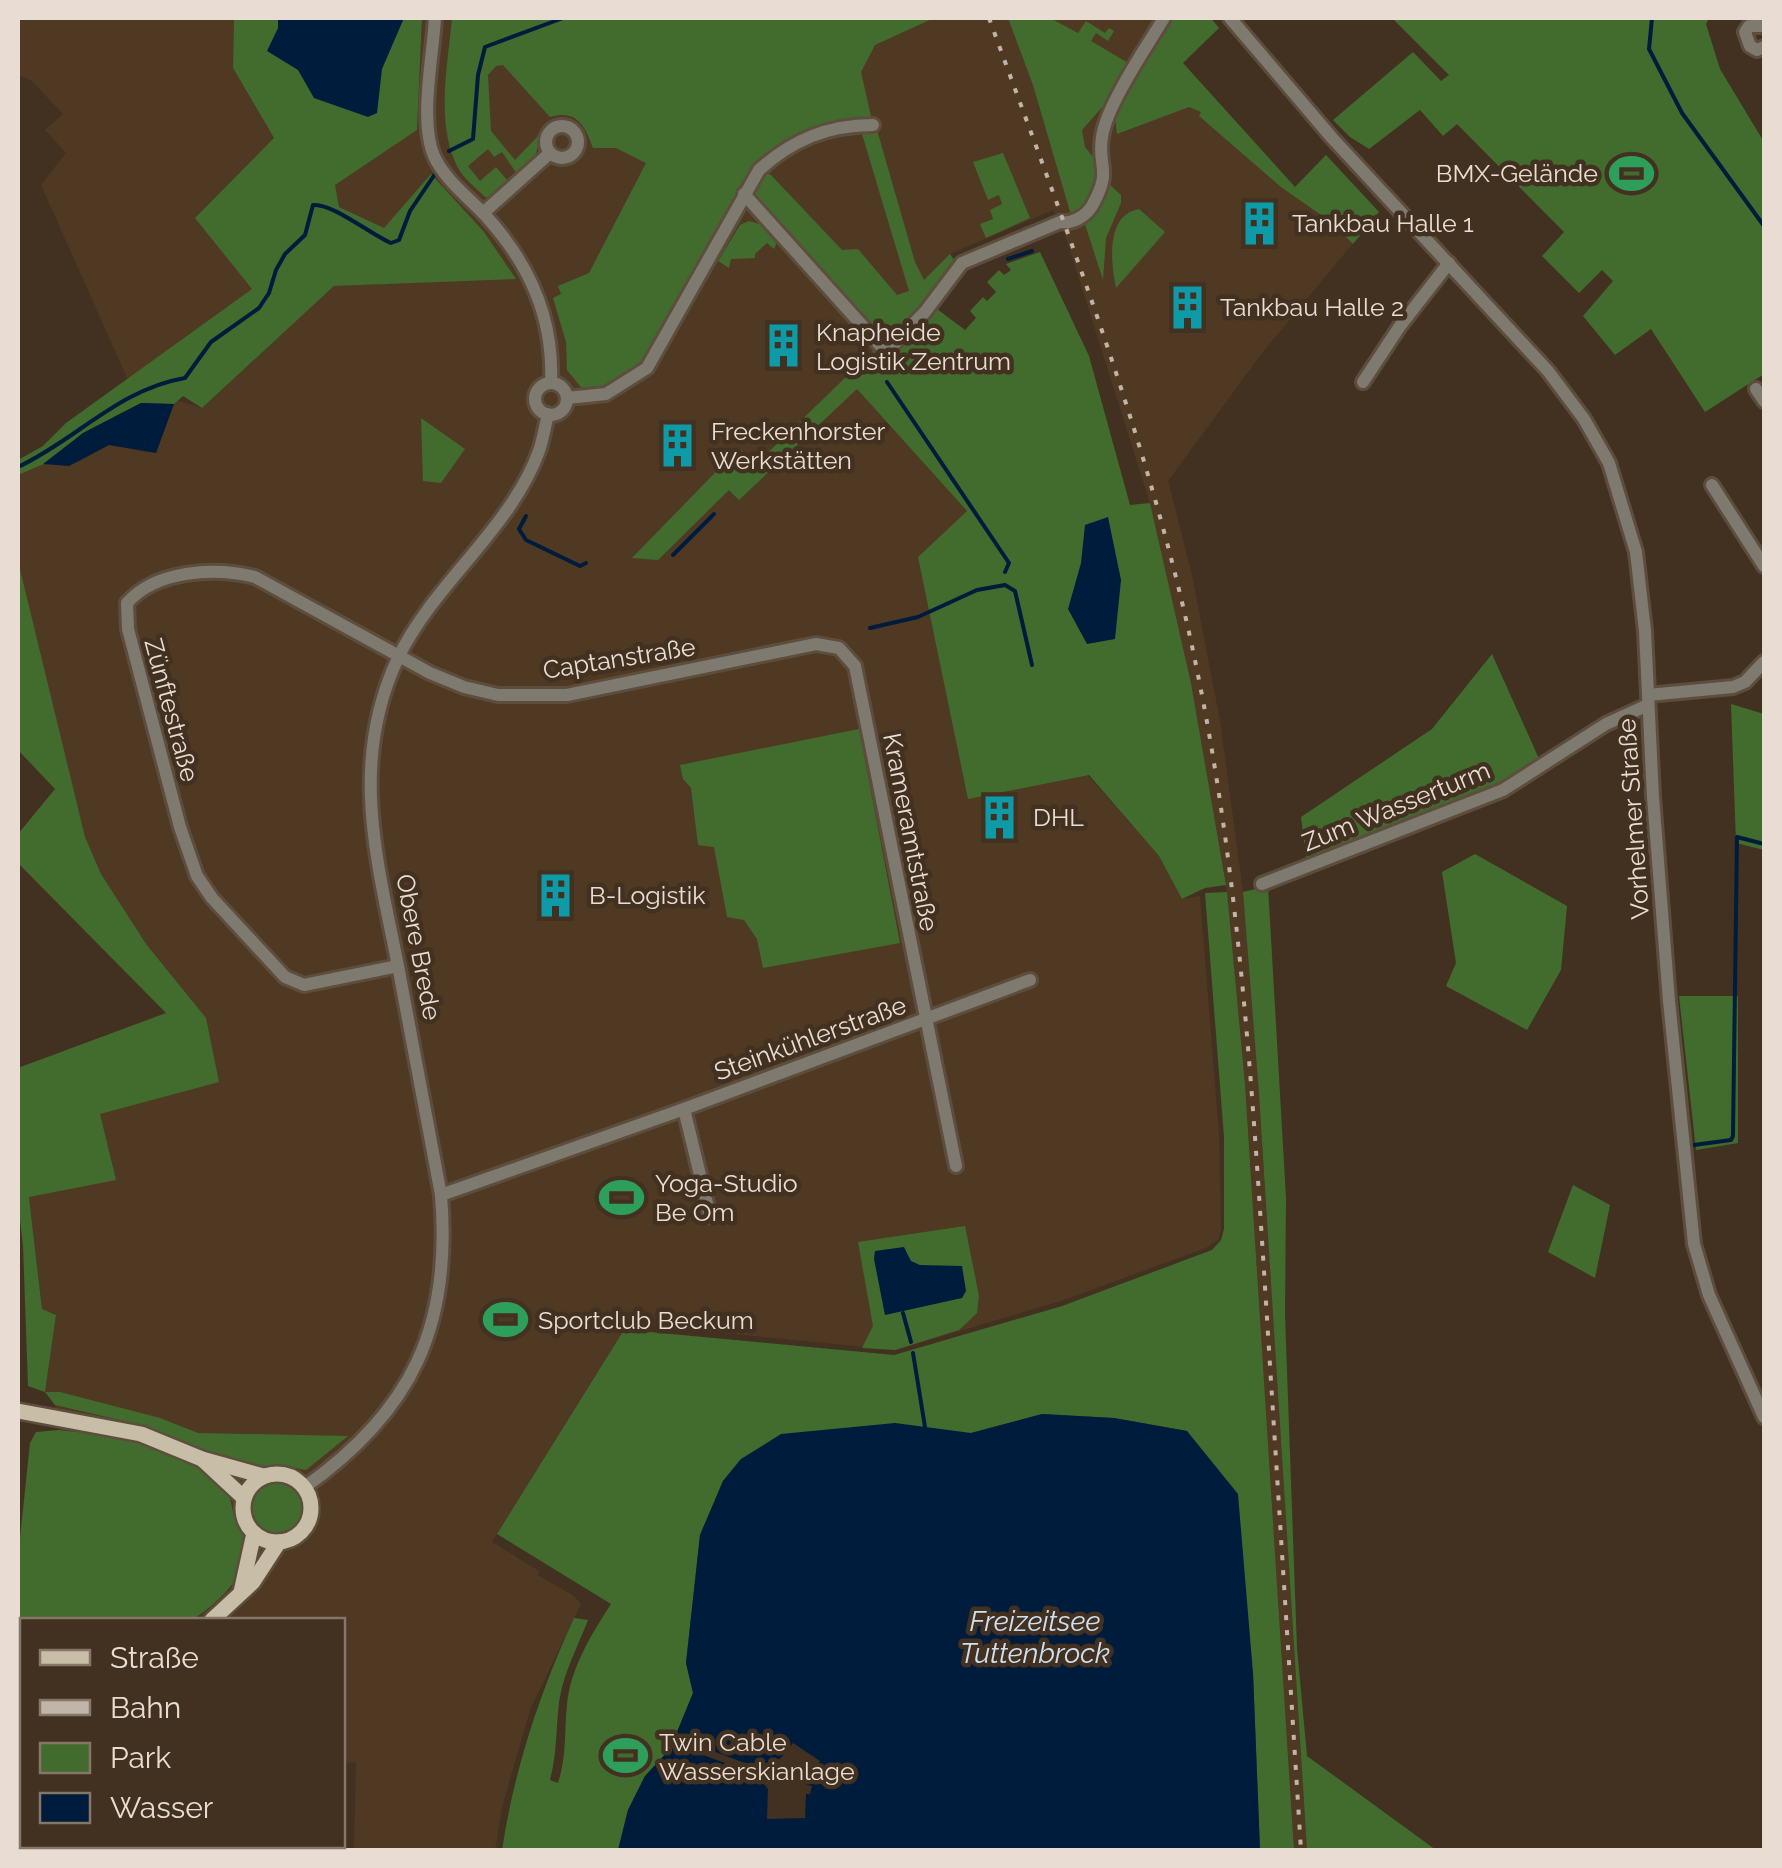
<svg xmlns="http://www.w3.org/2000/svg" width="1782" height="1868" font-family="Raleway,sans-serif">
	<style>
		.built { fill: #503922 }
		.green { fill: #416c2e }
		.water { fill: #001c3d }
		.pier { fill: #423120 }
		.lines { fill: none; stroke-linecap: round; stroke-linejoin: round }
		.stream { stroke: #001c3d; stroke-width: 4 }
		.minor-casing { stroke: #5d4d3d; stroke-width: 18 }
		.major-casing { stroke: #5d4d3d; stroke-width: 20 }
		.minor { stroke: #7e7a6f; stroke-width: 12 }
		.major { stroke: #c8bea8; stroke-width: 15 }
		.rail { stroke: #c1b4a8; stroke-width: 4; stroke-dasharray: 5 10; stroke-linecap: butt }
		.labels { text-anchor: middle; stroke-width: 9; stroke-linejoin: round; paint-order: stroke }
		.poi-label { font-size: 25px; fill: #e9ddd3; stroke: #423120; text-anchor: start }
		.street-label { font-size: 25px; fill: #e9ddd3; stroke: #423120 }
		.water-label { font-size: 28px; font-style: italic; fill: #d0e0f2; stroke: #423120 }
	</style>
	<rect width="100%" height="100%" fill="#423120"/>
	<!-- built -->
	<g class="built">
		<polygon points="18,18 234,18 233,68 274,138 253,289 128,380 41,185 66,153 45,130 63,114 31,80 18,75"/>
		<polygon points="422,18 1008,18 1013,29 1010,18 1158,18 1160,38 1295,187 1326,155 1379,212 1262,353 1168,481 1192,575 1220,721 1243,892 1259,1094 1307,1850 1294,1850 1245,1084 1226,885 1191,683 1150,503 1063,228 1053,210 950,254 915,310 730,490 739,500 856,388 967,511 918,557 927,593 1159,856 1182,899 1200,896 1219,1135 1221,1230 1218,1240 1206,1248 1061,1301 895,1350 644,1325 640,1332 622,1333 492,1542 539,1571 538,1575 574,1596 581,1604 530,1710 502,1807 495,1850 354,1850 356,1762 343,1763 342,1620 192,1620 210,1608 236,1578 247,1554 246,1539 234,1518 227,1490 111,1436 59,1430 55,1405 45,1392 56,1315 42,1309 30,1203 18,1156 18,1068 166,1013 18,863 18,834 55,789 18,750 18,475 43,464 78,462 109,445 156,453 175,400 202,408 334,286 425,282 384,229 339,207 334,185 417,130"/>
	</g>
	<!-- green -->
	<g class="green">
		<polygon points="234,18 422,18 417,130 335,185 339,207 384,228 431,174 484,232 516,279 334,286 202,408 183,396 174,404 141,403 83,433 53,460 18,475 18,460 43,446 66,423 252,289 195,218 274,138 233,68"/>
		<path d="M452,18H934L875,45L861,72L873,125L852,126L877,130L915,262L924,280L950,254L959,267L917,313L925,322L937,309L965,330L976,318L970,311L983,297L987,301L996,292L987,282L999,270L1004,275L1011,270L1006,264L1040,252L1089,356L1130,505L1150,503L1191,683L1226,885L1205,888L1182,899L1159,856L1089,775L968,799L918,557L967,511L857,389L739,500L729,490L658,560L632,558L739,448L756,464L883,341L744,194L759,170L771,175L842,250L858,249L897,295L909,291L862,134L848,136L844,126L815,129L776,146L750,172L645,359L622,380L584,391L567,370L566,342L553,298L561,294L558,286L589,273L646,163L616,148H593C585,126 577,109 550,117L503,65L496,66L488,75L491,131L515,160L538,136C539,156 532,162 517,174L502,152L494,157L488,149L468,166L480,181L496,167L508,181L492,197H485C476,188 464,179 458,168C435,124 448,64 452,18Z"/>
		<polygon points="1008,18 1050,18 1078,33 1086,21 1105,33 1109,28 1114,31 1108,41 1096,33 1091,41 1135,67 1117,99 1105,104 1082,130 1085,147 1106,173 1104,182 1073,222 1033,85"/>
		<polygon points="1171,18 1211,18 1219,28 1183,63 1295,187 1326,155 1379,212 1353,244 1331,222 1281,187 1199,116 1201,112 1189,107 1117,134 1115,117"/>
		<polygon points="1392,18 1709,18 1706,24 1720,69 1764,142 1764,374 1705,412 1651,329 1615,355 1583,316 1613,281 1602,270 1579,293 1542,256 1564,232 1457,124 1443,136 1420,110 1369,149 1350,137 1333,120 1413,52 1441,81 1449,75"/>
		<polygon points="1003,153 1030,218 986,238 980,224 993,219 990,210 1002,204 999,195 988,200 973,162"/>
		<polygon points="1109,184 1121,195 1121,203 1106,238 1103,280 1085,224"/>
		<path d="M1139,209L1165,232L1116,288C1111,263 1105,215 1139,209Z"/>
		<polygon points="749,221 759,224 777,242 774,249 767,243 755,254 755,258 731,259 729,268 718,261 740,225"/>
		<polygon points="421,418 465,449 441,483 423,481"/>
		<polygon points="18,561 85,837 101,874 146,944 206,1018 219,1082 100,1114 116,1180 29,1197 42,1309 56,1315 45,1392 60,1392 160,1418 198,1433 348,1436 306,1470 281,1465 258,1468 244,1466 172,1440 146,1426 55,1405 45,1392 28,1386 23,1246 18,1202 18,1068 166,1013 18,863 18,834 55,789 18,750"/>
		<polygon points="1492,654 1540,761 1501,786 1306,858 1301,817 1432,729"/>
		<polygon points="1731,704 1764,714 1764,850 1736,843"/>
		<polygon points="859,729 900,943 763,968 757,939 744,920 727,917 714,847 698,845 691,788 683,779 680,765"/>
		<polygon points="1475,854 1567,906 1561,970 1527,1030 1446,986 1456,963 1442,872"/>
		<polygon points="1268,886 1286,1198 1285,1315 1297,1648 1307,1756 1436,1850 1307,1850 1259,1094 1243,892"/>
		<path d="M1227,892L1245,1084L1294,1850H1260L1253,1673L1187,1431L1114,1418L1042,1414L971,1433L741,1459L723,1481L700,1535L686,1663L693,1693L670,1749L645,1776L628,1810L618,1850H502C514,1770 540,1692 574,1618L588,1620C578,1646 563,1674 559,1702C556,1728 557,1754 550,1780L558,1783C567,1756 564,1732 567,1705C570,1669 592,1633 611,1604L497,1534L622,1333L650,1332L894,1355L1062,1306L1212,1250L1221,1240L1224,1229V1137L1205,893Z"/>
		<polygon points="1679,996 1738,996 1738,1143 1696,1150"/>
		<polygon points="1573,1185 1610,1205 1595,1278 1548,1252"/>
		<polygon points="965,1226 979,1296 977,1313 959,1330 895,1350 862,1348 873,1326 858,1242"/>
		<path d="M59,1430C101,1434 206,1450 227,1492C232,1501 232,1512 236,1521C239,1528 244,1535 246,1542C252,1573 215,1606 192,1620H22V1639L18,1638V1557L30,1443L36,1432Z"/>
		<circle cx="277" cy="1507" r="28"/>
	</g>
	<!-- water -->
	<g class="water">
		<polygon points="278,18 404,18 382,69 377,113 368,117 314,98 298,70 267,51 278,28"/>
		<polygon points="141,403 174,404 156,453 109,445 69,466 43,464 83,433"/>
		<polygon points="1108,517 1121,580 1115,639 1087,644 1068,609 1081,563 1085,525"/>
		<polygon points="904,1247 911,1261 920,1265 962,1266 966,1291 962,1298 885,1315 874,1259 875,1251"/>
		<polygon points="1042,1414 1114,1418 1187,1431 1238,1494 1253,1673 1260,1850 618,1850 628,1810 645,1776 670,1749 693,1693 686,1663 700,1535 723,1481 741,1459 781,1434 895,1423 971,1433"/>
	</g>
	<!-- pier -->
	<polygon class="pier" points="670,1735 766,1771 771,1762 781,1758 793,1743 820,1761 806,1779 807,1785 812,1786 810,1794 806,1794 805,1818 767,1819 768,1789 762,1782 764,1777 667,1742"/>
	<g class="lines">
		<!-- stream -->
		<g class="stream">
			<polyline points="1652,18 1649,49 1682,113 1764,226"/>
			<polyline points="449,151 473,139 478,75 485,47 563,18"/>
			<polyline points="1008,259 1032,251"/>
			<polyline points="887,382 1009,563 1005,572"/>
			<path d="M18,467C76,440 119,389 185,378L211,342L259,308L269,293L276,270L285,254L305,235L313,205C332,203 370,234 391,243L399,240L410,211L435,174"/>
			<polyline points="526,516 519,529 526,540 580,566 586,563"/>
			<polyline points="673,555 714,514"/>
			<polyline points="870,628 918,617 977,590 1005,585 1015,591 1032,665"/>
			<polyline points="1694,1145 1731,1140 1733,1136 1737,837 1764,844"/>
			<polyline points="903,1313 911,1342"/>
			<polyline points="913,1353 925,1427"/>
		</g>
		<defs>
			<g id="minor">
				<path d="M435,18C433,56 419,121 434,156C445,180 467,196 485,215C529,263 554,317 551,383"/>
				<polyline points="1230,18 1333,139 1548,371 1584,419 1609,463 1636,552 1645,631 1653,797 1669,1001 1694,1244 1709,1295 1764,1417"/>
				<polyline points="1764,26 1749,26 1745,32 1750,46 1757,50 1764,47"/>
				<circle cx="562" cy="142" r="16"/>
				<path d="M744,194L886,352L925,312L962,263L1060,222C1072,224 1085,217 1092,206C1113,169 1097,168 1102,137C1106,106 1147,46 1164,18"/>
				<polyline points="483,213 550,153"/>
				<polyline points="1363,382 1400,326 1449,263"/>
				<circle cx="551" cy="399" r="16"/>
				<polyline points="1756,389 1764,401"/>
				<path d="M567,398L606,394L647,368L759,170C792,140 828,125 873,125"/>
				<polyline points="1712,485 1764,566"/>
				<polyline points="1648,695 1733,687 1745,682 1764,662"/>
				<polyline points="1262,884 1503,790 1606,724 1648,705"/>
				<path d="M398,966L304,985L285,977L212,898L197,876L180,827L128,629L127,603C156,570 214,567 255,577L430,673L464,687L498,695H567L816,644L839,648L855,666L956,1166"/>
				<polyline points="684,1109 710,1216"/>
				<polyline points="441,1195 684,1109 1030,980"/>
				<path d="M305,1487C412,1411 452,1326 441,1195C427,1120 413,1046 399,971C378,863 348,764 398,658C434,583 510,530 539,451C543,440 545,426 548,414"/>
			</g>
			<g id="major">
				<polyline points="18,1411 141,1434 202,1459 263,1476"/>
				<polyline points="202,1459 244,1498"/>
				<circle cx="277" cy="1508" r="34"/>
				<polyline points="241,1592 254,1533"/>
				<polyline points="212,1620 253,1582 279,1542"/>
				<polyline points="18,1655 22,1657"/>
			</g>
		</defs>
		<!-- minor casing -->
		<use href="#minor" class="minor-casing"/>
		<!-- major casing -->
		<use href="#major" class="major-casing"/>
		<!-- minor -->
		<use href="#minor" class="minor"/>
		<!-- major -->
		<use href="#major" class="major"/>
		<!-- rail -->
		<path class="rail" d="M989,18C1068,235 1154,452 1199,680C1239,881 1252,1084 1265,1287C1277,1475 1289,1663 1301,1850"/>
	</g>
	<!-- icons -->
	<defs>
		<symbol id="stadium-bare" viewBox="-9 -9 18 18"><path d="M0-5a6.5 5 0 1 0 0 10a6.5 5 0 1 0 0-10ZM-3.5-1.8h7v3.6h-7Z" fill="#2e9e5b" stroke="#423120" stroke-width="2.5" paint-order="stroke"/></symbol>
		<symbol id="building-bare" viewBox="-9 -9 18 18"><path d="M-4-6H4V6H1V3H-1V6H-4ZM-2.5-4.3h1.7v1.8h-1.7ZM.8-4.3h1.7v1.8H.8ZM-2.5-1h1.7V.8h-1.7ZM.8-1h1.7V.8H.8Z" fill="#0f9aa8" stroke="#423120" stroke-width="2.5" paint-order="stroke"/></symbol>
	</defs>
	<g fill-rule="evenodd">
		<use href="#stadium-bare" x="1600" y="142" width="63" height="63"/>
		<use href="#building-bare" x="1228" y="192" width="63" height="63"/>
		<use href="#building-bare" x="1156" y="276" width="63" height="63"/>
		<use href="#building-bare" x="752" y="314" width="63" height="63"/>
		<use href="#building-bare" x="646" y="414" width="63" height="63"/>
		<use href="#building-bare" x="968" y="786" width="63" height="63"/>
		<use href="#building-bare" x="524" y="864" width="63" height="63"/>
		<use href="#stadium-bare" x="590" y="1166" width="63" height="63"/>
		<use href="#stadium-bare" x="474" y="1288" width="63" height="63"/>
		<use href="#stadium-bare" x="594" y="1724" width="63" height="63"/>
	</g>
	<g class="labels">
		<!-- poi labels -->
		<g class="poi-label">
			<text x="1598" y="182" text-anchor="end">BMX-Gelände</text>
			<text x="1292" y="232">Tankbau Halle 1</text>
			<text x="1220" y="316">Tankbau Halle 2</text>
			<text x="816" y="341">Knapheide<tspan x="816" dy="29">Logistik Zentrum</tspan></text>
			<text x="711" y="440">Freckenhorster<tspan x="711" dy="29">Werkstätten</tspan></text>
			<text x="1033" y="826">DHL</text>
			<text x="589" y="904">B-Logistik</text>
			<text x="655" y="1192">Yoga-Studio<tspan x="655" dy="29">Be Om</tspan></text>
			<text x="538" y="1329">Sportclub Beckum</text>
			<text x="659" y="1751">Twin Cable<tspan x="659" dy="29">Wasserskianlage</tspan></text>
		</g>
		<!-- street labels -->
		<g class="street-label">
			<text transform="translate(619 658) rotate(-9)" y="9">Captanstraße</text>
			<text transform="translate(172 710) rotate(75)" y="9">Zünftestraße</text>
			<text transform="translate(1396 806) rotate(-22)" y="9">Zum Wasserturm</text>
			<text transform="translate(1633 819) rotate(-94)" y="9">Vorhelmer Straße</text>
			<text transform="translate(911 832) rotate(79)" y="9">Krameramtstraße</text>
			<text transform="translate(419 947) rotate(79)" y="9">Obere Brede</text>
			<text transform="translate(810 1038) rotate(-20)" y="9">Steinkühlerstraße</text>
		</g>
		<!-- water labels -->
		<g class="water-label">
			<text x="1035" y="1631">Freizeitsee<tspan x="1035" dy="32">Tuttenbrock</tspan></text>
		</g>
	</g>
	<!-- border -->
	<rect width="1782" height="1868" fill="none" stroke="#e9ddd3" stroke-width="40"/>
	<!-- legend -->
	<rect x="20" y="1618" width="325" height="230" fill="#423120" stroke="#857668" stroke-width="2.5"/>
	<rect x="40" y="1650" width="50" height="15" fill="#c8bea8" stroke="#857668" stroke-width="2.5"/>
	<text x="110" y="1668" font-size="30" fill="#e9ddd3">Straße</text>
	<rect x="40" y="1700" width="50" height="15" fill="#c1b4a8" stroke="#857668" stroke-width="2.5"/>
	<text x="110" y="1718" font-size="30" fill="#e9ddd3">Bahn</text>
	<rect x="40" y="1743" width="50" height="30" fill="#416c2e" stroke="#857668" stroke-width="2.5"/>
	<text x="110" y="1768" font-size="30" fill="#e9ddd3">Park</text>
	<rect x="40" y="1793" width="50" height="30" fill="#001c3d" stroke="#857668" stroke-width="2.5"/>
	<text x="110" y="1818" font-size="30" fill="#e9ddd3">Wasser</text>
</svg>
